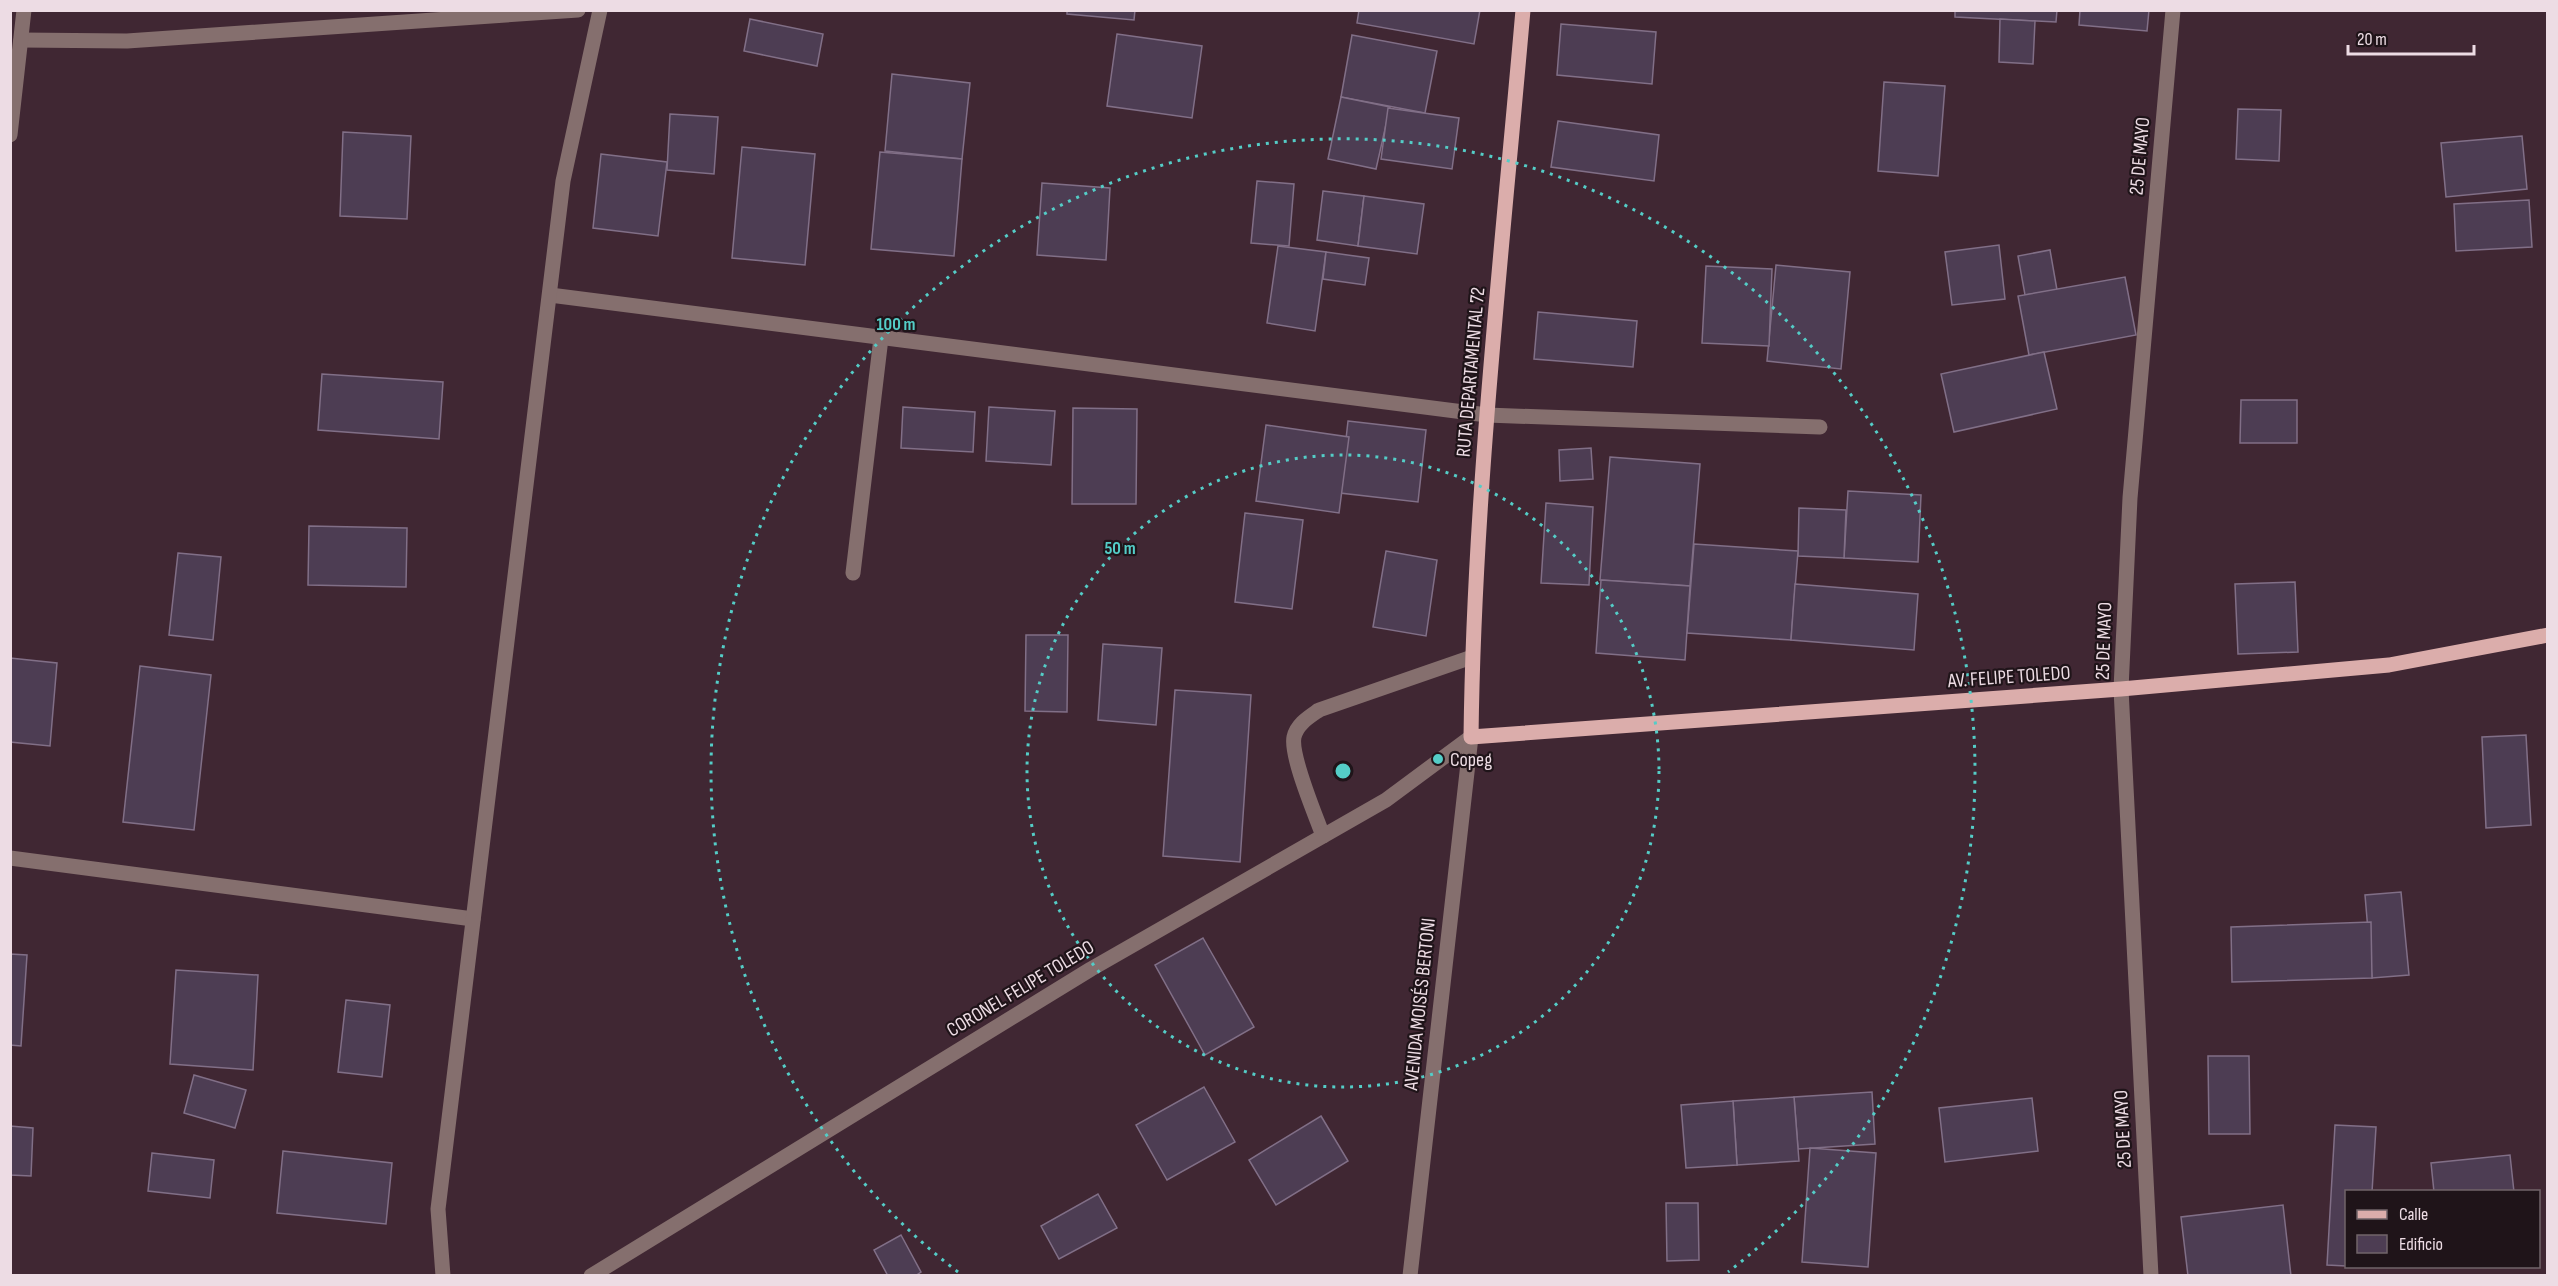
<svg xmlns="http://www.w3.org/2000/svg" width="2558" height="1286" font-family="'Sofia Sans Condensed',sans-serif">
	<style>
		.building { fill: #4d3d53; stroke: #816f87; stroke-width: 1.5 }
		.lines { fill: none; stroke-linecap: round; stroke-linejoin: round }
		.minor { stroke: #856f6e; stroke-width: 15 }
		.major { stroke: #dbadab; stroke-width: 15 }
		.ring { fill: none; stroke: #54cdc7; stroke-width: 3; stroke-dasharray: 3 6 }
		.poi-dot { fill: #54cdc7; stroke: #1f1419; stroke-width: 2 }
		.labels { text-anchor: middle; stroke-width: 4.5; stroke-linejoin: round; paint-order: stroke }
		.street-label { font-size: 20px; fill: #eddce4; stroke: #1f1419 }
		.poi-label { font-size: 20px; fill: #eddce4; stroke: #1f1419; text-anchor: start }
		.centre { fill: #54cdc7; stroke: #1f1419; stroke-width: 3 }
		.ring-label { font-size: 18px; text-anchor: middle; font-weight: bold; fill: #54cdc7; stroke: #1f1419; stroke-width: 4.5; stroke-linejoin: round; paint-order: stroke }
	</style>
	<rect width="100%" height="100%" fill="#402733"/>
	<!-- building -->
	<g class="building">
		<polygon points="1067,10 1135,10 1134,20 1067,14"/>
		<polygon points="1359,10 1480,10 1474,44 1357,23"/>
		<polygon points="1955,10 2057,10 2056,22 1955,17"/>
		<polygon points="2080,10 2149,10 2147,31 2079,25"/>
		<polygon points="750,19 823,34 817,66 744,51"/>
		<polygon points="2000,19 2035,21 2033,64 1999,62"/>
		<polygon points="1561,24 1656,32 1652,84 1557,75"/>
		<polygon points="1117,34 1202,46 1192,118 1107,106"/>
		<polygon points="1352,35 1437,51 1425,113 1341,97"/>
		<polygon points="892,74 970,83 962,159 885,151"/>
		<polygon points="1884,82 1945,86 1938,176 1878,171"/>
		<polygon points="1341,97 1390,107 1376,169 1328,159"/>
		<polygon points="1388,108 1459,118 1452,169 1381,159"/>
		<polygon points="2238,109 2281,110 2279,161 2236,159"/>
		<polygon points="670,114 718,117 714,174 667,170"/>
		<polygon points="1558,121 1659,135 1654,181 1551,167"/>
		<polygon points="343,132 411,136 407,219 340,216"/>
		<polygon points="2522,136 2527,189 2446,197 2441,143"/>
		<polygon points="742,147 815,154 805,265 732,258"/>
		<polygon points="880,152 962,159 954,256 871,249"/>
		<polygon points="601,154 667,162 658,236 593,228"/>
		<polygon points="1257,181 1294,184 1289,246 1251,243"/>
		<polygon points="1042,183 1110,188 1106,260 1037,255"/>
		<polygon points="1323,191 1364,196 1358,246 1317,240"/>
		<polygon points="1364,196 1424,204 1417,254 1358,246"/>
		<polygon points="2529,200 2532,247 2456,251 2454,204"/>
		<polygon points="1999,245 2005,299 1952,305 1945,252"/>
		<polygon points="1278,246 1326,252 1315,331 1267,323"/>
		<polygon points="2050,250 2057,290 2025,295 2018,256"/>
		<polygon points="1326,252 1369,258 1365,285 1323,279"/>
		<polygon points="1776,265 1850,272 1841,369 1767,361"/>
		<polygon points="1706,266 1772,269 1769,346 1702,343"/>
		<polygon points="2125,277 2136,335 2029,355 2018,296"/>
		<polygon points="1538,312 1637,321 1633,367 1534,359"/>
		<polygon points="2044,352 2057,409 1954,432 1941,374"/>
		<polygon points="322,374 443,382 439,439 318,430"/>
		<polygon points="2241,400 2297,400 2297,443 2240,443"/>
		<polygon points="903,407 975,412 973,452 901,448"/>
		<polygon points="989,407 1055,411 1051,465 986,461"/>
		<polygon points="1073,408 1137,409 1136,504 1072,504"/>
		<polygon points="1348,421 1426,430 1418,502 1340,493"/>
		<polygon points="1266,425 1349,437 1339,513 1256,501"/>
		<polygon points="1591,448 1593,479 1560,481 1559,450"/>
		<polygon points="1610,457 1700,464 1690,586 1600,580"/>
		<polygon points="1848,491 1921,495 1918,562 1844,558"/>
		<polygon points="1546,503 1593,507 1589,585 1541,583"/>
		<polygon points="1799,508 1846,510 1844,558 1798,556"/>
		<polygon points="1245,513 1303,520 1292,609 1235,602"/>
		<polygon points="309,526 407,528 406,587 308,585"/>
		<polygon points="1694,544 1798,551 1791,640 1687,633"/>
		<polygon points="1386,551 1437,560 1426,636 1373,627"/>
		<polygon points="178,553 221,557 213,640 169,635"/>
		<polygon points="1601,580 1690,586 1685,660 1596,653"/>
		<polygon points="2295,582 2298,652 2238,654 2235,584"/>
		<polygon points="1795,584 1918,594 1914,650 1791,640"/>
		<polygon points="1026,635 1068,635 1067,712 1025,711"/>
		<polygon points="1103,644 1162,648 1156,725 1098,720"/>
		<polygon points="10,658 57,663 50,746 10,742"/>
		<polygon points="140,666 211,675 194,830 123,822"/>
		<polygon points="1175,690 1251,695 1240,862 1163,856"/>
		<polygon points="2526,735 2531,825 2486,828 2482,737"/>
		<polygon points="2401,892 2409,975 2372,978 2365,895"/>
		<polygon points="2371,922 2372,978 2232,982 2231,927"/>
		<polygon points="1203,938 1254,1027 1205,1055 1155,965"/>
		<polygon points="10,954 27,955 21,1046 10,1045"/>
		<polygon points="176,970 258,975 253,1070 170,1064"/>
		<polygon points="346,1000 390,1005 382,1077 338,1072"/>
		<polygon points="2208,1056 2249,1056 2250,1134 2209,1134"/>
		<polygon points="194,1075 246,1090 235,1128 184,1113"/>
		<polygon points="1204,1087 1235,1142 1167,1180 1136,1125"/>
		<polygon points="1872,1092 1875,1144 1798,1149 1794,1097"/>
		<polygon points="1794,1097 1799,1161 1737,1165 1733,1101"/>
		<polygon points="2032,1098 2038,1151 1945,1162 1939,1108"/>
		<polygon points="1733,1101 1737,1165 1686,1168 1681,1105"/>
		<polygon points="1321,1116 1348,1161 1276,1205 1249,1160"/>
		<polygon points="2335,1125 2376,1127 2372,1192 2346,1192 2346,1266 2327,1265"/>
		<polygon points="10,1126 33,1128 31,1176 10,1175"/>
		<polygon points="1810,1148 1876,1153 1868,1267 1802,1262"/>
		<polygon points="283,1151 392,1163 386,1224 277,1213"/>
		<polygon points="152,1153 214,1160 210,1198 148,1191"/>
		<polygon points="2510,1155 2514,1192 2434,1192 2431,1163"/>
		<polygon points="1098,1194 1117,1228 1059,1259 1041,1226"/>
		<polygon points="1666,1203 1698,1203 1699,1260 1667,1261"/>
		<polygon points="2283,1205 2291,1276 2188,1276 2181,1217"/>
		<polygon points="901,1235 921,1272 915,1276 888,1276 874,1250"/>
	</g>
	<g class="lines">
		<!-- minor -->
		<g class="minor">
			<polyline points="21,40 127,41 578,10"/>
			<polyline points="10,135 24,10"/>
			<polyline points="550,295 1487,415 1820,427"/>
			<polyline points="853,573 881,338"/>
			<path d="M1323,836C1316,816 1290,756 1294,737C1297,724 1309,717 1319,710L1472,657"/>
			<polyline points="10,858 473,919"/>
			<polyline points="443,1276 438,1209 563,181 600,10"/>
			<polyline points="591,1276 1091,969 1386,800 1471,737"/>
			<polyline points="1410,1276 1471,737"/>
			<polyline points="2151,1276 2121,689 2130,498 2173,10"/>
		</g>
		<!-- major -->
		<path class="major" d="M1523,10C1502,252 1474,495 1471,737L2121,689L2389,665L2548,635"/>
	</g>
	<!-- distance rings -->
	<g class="ring">
		<circle cx="1343" cy="771" r="316"/>
		<path d="M958 1272A632 632 0 1 1 1728 1272"/>
	</g>
	<!-- markers -->
	<circle class="poi-dot" cx="1438" cy="759" r="6"/>
	<g class="labels">
		<!-- street labels -->
		<g class="street-label">
			<text transform="translate(2139 156) rotate(-85)" y="7">25 DE MAYO</text>
			<text transform="translate(1470 372) rotate(-85)" y="7">RUTA DEPARTAMENTAL 72</text>
			<text transform="translate(2103 641) rotate(-88)" y="7">25 DE MAYO</text>
			<text transform="translate(2009 676) rotate(-4)" y="7">AV. FELIPE TOLEDO</text>
			<text transform="translate(1020 988) rotate(-31)" y="7">CORONEL FELIPE TOLEDO</text>
			<text transform="translate(1419 1004) rotate(-84)" y="7">AVENIDA MOISÉS BERTONI</text>
			<text transform="translate(2122 1129) rotate(-93)" y="7">25 DE MAYO</text>
		</g>
		<!-- poi labels -->
		<g class="poi-label">
			<text x="1450" y="766">Copeg</text>
		</g>
	</g>
	<circle cx="1343" cy="771" r="9" class="centre"/>
	<g class="ring-label">
		<text x="896" y="330">100 m</text>
		<text x="1120" y="554">50 m</text>
	</g>
	<!-- border -->
	<rect width="2558" height="1286" fill="none" stroke="#eddce4" stroke-width="24"/>
	<!-- legend -->
	<rect x="2345" y="1190" width="195" height="78" fill="#1f1419" stroke="#71646a" stroke-width="1.5"/>
	<rect x="2357" y="1210" width="30" height="9" fill="#dbadab" stroke="#71646a" stroke-width="1.5"/>
	<text x="2399" y="1220" font-size="18" fill="#eddce4">Calle</text>
	<rect x="2357" y="1235" width="30" height="18" fill="#4d3d53" stroke="#71646a" stroke-width="1.5"/>
	<text x="2399" y="1250" font-size="18" fill="#eddce4">Edificio</text>
	<!-- scale -->
	<path d="M2348 45v9h126v-9" fill="none" stroke="#eddce4" stroke-width="3"/>
	<text x="2357" y="45" font-size="18" fill="#eddce4" stroke="#1f1419" stroke-width="4.5" paint-order="stroke">20 m</text>
</svg>
